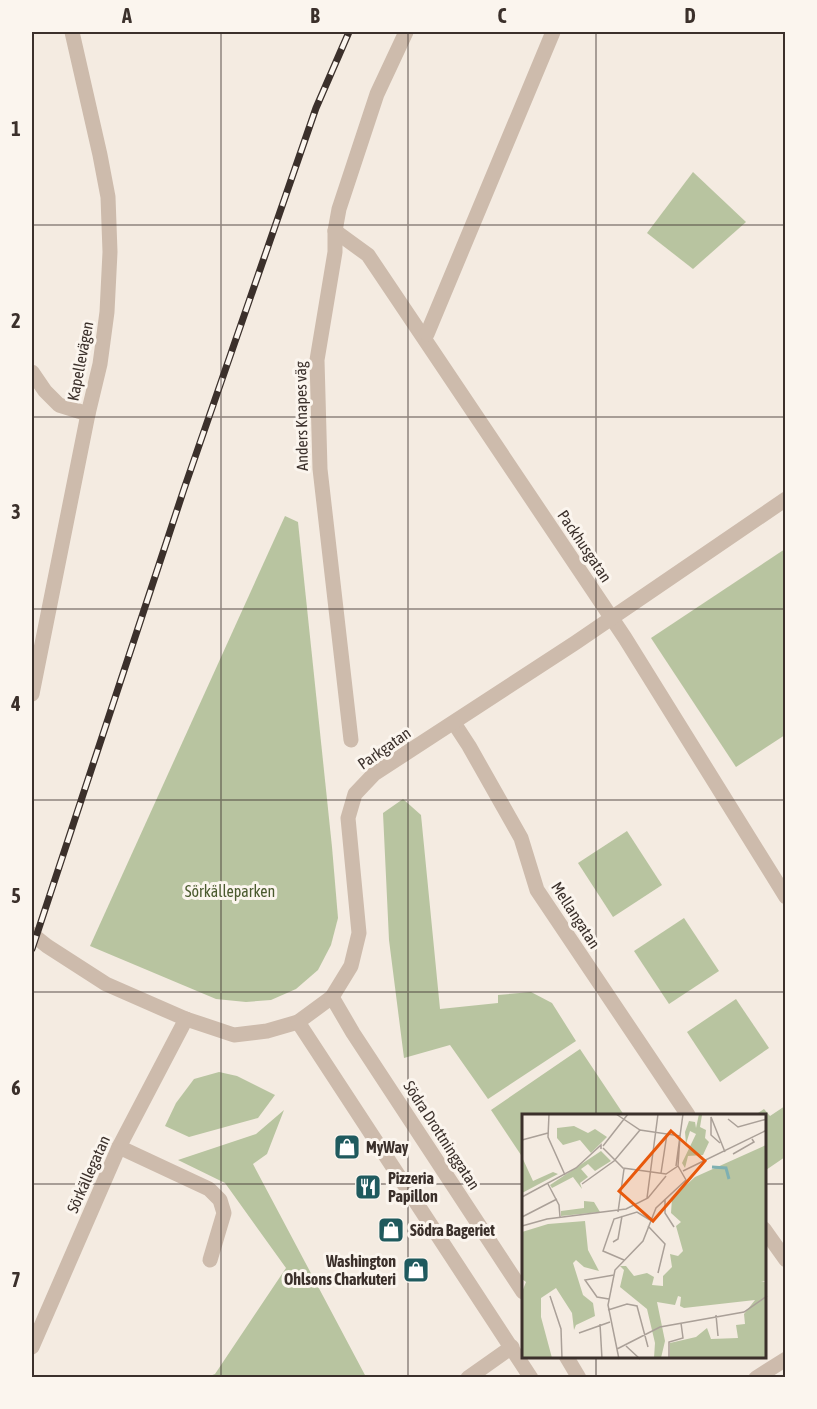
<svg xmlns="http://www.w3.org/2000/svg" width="817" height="1409" font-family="'Asap Condensed',sans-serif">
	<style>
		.green { fill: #b8c4a0 }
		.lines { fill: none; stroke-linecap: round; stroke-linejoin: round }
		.minor { stroke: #cdbbac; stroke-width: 15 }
		.rail-casing { stroke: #3b302b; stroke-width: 7 }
		.rail { stroke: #fbf5ee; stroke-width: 4.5; stroke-dasharray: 14; stroke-linecap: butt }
		.grid { fill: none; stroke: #3b302b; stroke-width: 1.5; stroke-opacity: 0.55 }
		.labels { text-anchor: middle; stroke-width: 6; stroke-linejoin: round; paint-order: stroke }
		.street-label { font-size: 16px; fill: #3b302b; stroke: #fbf5ee }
		.park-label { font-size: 16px; fill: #4a5a2e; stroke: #fbf5ee }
		.poi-label { font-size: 16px; font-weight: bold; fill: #3b302b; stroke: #fbf5ee; text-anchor: start }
		.inset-river { fill: none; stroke: #7fb0b2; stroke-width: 3 }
		.inset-road { fill: none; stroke: #aaa098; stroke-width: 1.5 }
		.view { fill: #e8590c; fill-opacity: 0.15; stroke: #e8590c; stroke-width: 3 }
		.inset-edge { fill: none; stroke: #3b302b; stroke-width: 3 }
		.neatline { fill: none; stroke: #3b302b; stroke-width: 2 }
		.grid-label { font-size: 20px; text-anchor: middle; font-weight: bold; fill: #3b302b }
	</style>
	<rect width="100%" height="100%" fill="#f4ebe1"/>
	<!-- green -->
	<g class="green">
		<polygon points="693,172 746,222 693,269 647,233"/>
		<polygon points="285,516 298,522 332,847 338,918 331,945 318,970 296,989 271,1000 246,1002 216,999 90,946"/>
		<polygon points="785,549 785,735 736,767 651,638"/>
		<polygon points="403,799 421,815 440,1009 498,1003 498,995 531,992 552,1003 576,1041 488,1099 450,1045 404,1058 389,940 383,813"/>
		<polygon points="627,831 662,885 613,917 578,863"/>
		<polygon points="684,918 719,971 669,1004 634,951"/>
		<polygon points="736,999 769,1048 720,1082 687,1032"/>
		<polygon points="580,1049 624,1115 523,1115 523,1158 491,1110"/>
		<polygon points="219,1072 237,1076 275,1095 258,1118 189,1137 165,1126 176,1103 194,1079"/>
		<polygon points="785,1106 785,1157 766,1170 764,1168 764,1115 755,1115 764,1109 770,1116"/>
		<polygon points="284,1110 267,1154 253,1164 366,1377 207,1377 215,1374 286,1268 225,1183 178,1160 256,1134"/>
	</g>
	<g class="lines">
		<!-- minor -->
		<g class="minor">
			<polyline points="335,231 368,255 413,322 625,638 786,897"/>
			<polyline points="427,334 553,32"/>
			<polyline points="32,372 45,391 59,405 88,414"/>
			<polyline points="32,694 88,414 100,364 107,312 110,252 108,197 100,155 72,32"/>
			<polyline points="454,723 469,746 521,838 537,890 688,1115"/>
			<polyline points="351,740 320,469 317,360 335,252 335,231 339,209 377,94 406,32"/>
			<polyline points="32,934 47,946 106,984 186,1019 234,1035 267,1031 298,1022 332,997 351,966 359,933 348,818 355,794 374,774 575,643 786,499"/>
			<polyline points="332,997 353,1033 523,1292"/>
			<polyline points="298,1022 531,1378"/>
			<polyline points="119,1147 209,1189 220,1200 224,1213 210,1260"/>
			<polyline points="764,1229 786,1260"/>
			<polyline points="32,1347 119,1147 186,1019"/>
			<polyline points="566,1356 579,1378"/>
			<polyline points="468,1378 512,1347"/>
			<polyline points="756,1378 786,1359"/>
		</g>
		<defs>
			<polyline id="rail" points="32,949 184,489 316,108 349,32"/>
		</defs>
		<!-- rail casing -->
		<use href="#rail" class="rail-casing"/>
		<!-- rail -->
		<use href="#rail" class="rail"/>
	</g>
	<!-- grid -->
	<path class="grid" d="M221,32V1378M408,32V1378M596,32V1115M32,225H786M32,417H786M32,609H786M32,800H786M32,992H786M32,1184H523M764,1184H786M596,1356V1378"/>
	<!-- icons -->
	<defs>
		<symbol id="shop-square" viewBox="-11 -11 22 22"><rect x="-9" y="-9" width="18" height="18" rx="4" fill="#1f5a5e" stroke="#fbf5ee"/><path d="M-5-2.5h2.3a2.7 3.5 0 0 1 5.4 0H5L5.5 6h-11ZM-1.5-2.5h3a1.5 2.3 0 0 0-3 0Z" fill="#fff"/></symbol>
		<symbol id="restaurant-square" viewBox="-11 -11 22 22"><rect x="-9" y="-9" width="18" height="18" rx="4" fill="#1f5a5e" stroke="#fbf5ee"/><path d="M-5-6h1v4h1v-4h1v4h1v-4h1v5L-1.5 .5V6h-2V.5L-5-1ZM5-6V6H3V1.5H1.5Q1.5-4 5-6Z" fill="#fff"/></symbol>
	</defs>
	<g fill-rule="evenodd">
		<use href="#shop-square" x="332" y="1132" width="30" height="30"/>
		<use href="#restaurant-square" x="353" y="1172" width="30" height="30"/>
		<use href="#shop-square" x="376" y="1215" width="30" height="30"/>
		<use href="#shop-square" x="401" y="1255" width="30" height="30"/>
	</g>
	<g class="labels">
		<!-- street labels -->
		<g class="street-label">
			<text transform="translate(80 361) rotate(-79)" y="6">Kapellevägen</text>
			<text transform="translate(301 416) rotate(-91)" y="6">Anders Knapes väg</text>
			<text transform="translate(585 546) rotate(56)" y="6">Packhusgatan</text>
			<text transform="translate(384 748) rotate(-35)" y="6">Parkgatan</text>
			<text transform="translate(576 915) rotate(57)" y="6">Mellangatan</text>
			<text transform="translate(442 1135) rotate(57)" y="6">Södra Drottninggatan</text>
			<text transform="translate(88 1174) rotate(-66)" y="6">Sörkällegatan</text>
		</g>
		<!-- park labels -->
		<g class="park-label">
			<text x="230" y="897">Sörkälleparken</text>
		</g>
		<!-- poi labels -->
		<g class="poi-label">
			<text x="366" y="1153">MyWay</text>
			<text x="388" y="1184">Pizzeria<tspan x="388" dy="18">Papillon</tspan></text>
			<text x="410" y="1236">Södra Bageriet</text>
			<text x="396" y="1267" text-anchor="end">Washington<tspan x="396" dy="18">Ohlsons Charkuteri</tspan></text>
		</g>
	</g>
	<!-- overview -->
	<g transform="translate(522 1114)">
		<rect width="244" height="244" fill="#f4ebe1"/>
		<path d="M177,0L180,1L178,13L184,16L183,24L187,28L181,41L166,42L163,54L160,49L174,20L168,17L164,30L163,18L167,7L173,8L174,14ZM52,12L66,19L73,15L85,23L69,39L58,26L41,31L35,24V14ZM244,31L245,167L239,168H244V244H148V229L174,223L185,214L189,225L216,224L214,211L223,210L222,200L233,186L162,194L158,192L159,183L156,182L153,191L135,188L143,227L139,244H132L133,229L125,195L98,173L102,156L98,152H104L112,162L125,159L132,163L130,171L141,172V162L150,153L148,140L156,142L161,137L154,112L159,108L149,99L150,84L173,63ZM79,37L89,47L73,57L66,50L59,55L66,63L58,69L60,75L51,63L30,74L28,71ZM0,43L11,67L31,58L36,60L0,79ZM62,87L72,88L78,98L39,102V97L62,94ZM63,107L66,136L77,157L62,153L54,146L51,149L61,181L71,189L73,202L54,211L52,216L50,199L34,174L19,184V203L30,244H0V178L4,168L0,165V118L26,110Z" fill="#b8c4a0"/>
		<path class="inset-river" d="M190,53L204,54L207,65"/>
		<path class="inset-road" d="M27,0L26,23L43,61M94,0L118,16L158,22L161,0M206,5L216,13L245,5M0,26L26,19M198,29L189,21V3L203,38M81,32L106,0M81,34L101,54L144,60L156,52L164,66L134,94L121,127L93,156L86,191L97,245M211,40L232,28L230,25M154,52L158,22L156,52M161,57L245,16M139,59L145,20M26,70L37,91L38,103M60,70L92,47L118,16M0,83L54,54L79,31V35M125,84L136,0M143,86V99L152,113M96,98L102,55M0,103L35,85M0,112L25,105L104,95L126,84L144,62M126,112L143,130L136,159M91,128L96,125L100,102M102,146L81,137L92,105L115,98L128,106M28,182L39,215L40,245M87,185L75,183L63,166L92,161M86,196L105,190L115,192L126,233M194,201L196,222M78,210L80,245M57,219L88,208M104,232L118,245M95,235L138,213L222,198L245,182M147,245V228L161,224L159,209"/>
		<path class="view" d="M149,17L183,47L131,107L97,77Z"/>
		<rect width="244" height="244" class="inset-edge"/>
	</g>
	<!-- border -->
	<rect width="817" height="1409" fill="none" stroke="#fbf5ee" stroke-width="66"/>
	<rect x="33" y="33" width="751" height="1343" class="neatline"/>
	<g class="grid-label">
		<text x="127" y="23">A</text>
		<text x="315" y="23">B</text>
		<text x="502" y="23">C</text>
		<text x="690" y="23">D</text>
		<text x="16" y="136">1</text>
		<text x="16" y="328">2</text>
		<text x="16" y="519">3</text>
		<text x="16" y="711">4</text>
		<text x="16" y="903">5</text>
		<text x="16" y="1095">6</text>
		<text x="16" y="1287">7</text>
	</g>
</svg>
